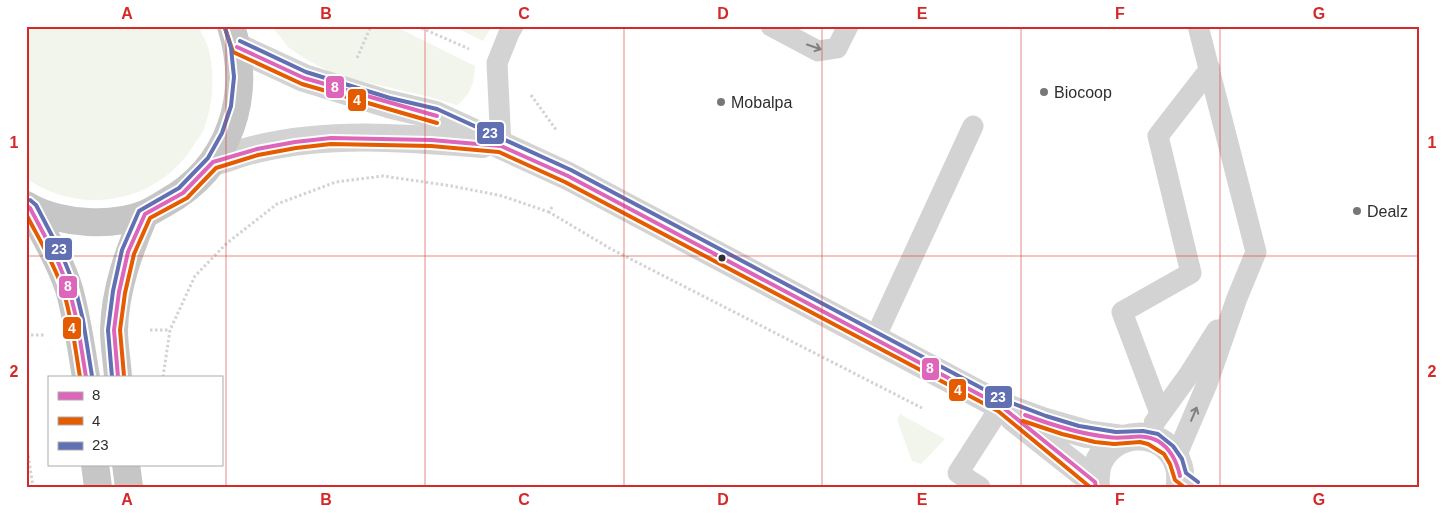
<svg xmlns="http://www.w3.org/2000/svg" width="1446" height="513" font-family="Arial,sans-serif">
	<style>
		.green { fill: #f1f5eb }
		.lines { fill: none; stroke-linecap: round; stroke-linejoin: round }
		.path { stroke: #d3d3d3; stroke-width: 3; stroke-dasharray: 2.5 2.5; stroke-linecap: butt }
		.service { stroke: #d3d3d3; stroke-width: 21 }
		.tertiary { stroke: #d3d3d3; stroke-width: 28 }
		.primary { stroke: #c6c6c6; stroke-width: 28 }
		.bus-1-casing { stroke: #fff; stroke-width: 8 }
		.bus-2-casing { stroke: #fff; stroke-width: 8 }
		.bus-3-casing { stroke: #fff; stroke-width: 8 }
		.bus-1 { stroke: #dd66ba; stroke-width: 4 }
		.bus-2 { stroke: #e45b00; stroke-width: 4 }
		.bus-3 { stroke: #6170b3; stroke-width: 4 }
		.oneway { stroke: #808080 }
		.grid { fill: none; stroke: #d62828; stroke-width: 1; stroke-opacity: 0.55 }
		.poi-dot { fill: #777; stroke: #fff; stroke-width: 2 }
		.bus-dot { fill: #2e2e2e; stroke: #fff; stroke-width: 2 }
		.labels { text-anchor: middle; stroke-width: 5; stroke-linejoin: round; paint-order: stroke }
		.poi-label { font-size: 16px; fill: #2e2e2e; stroke: #fff; text-anchor: start }
		.line-badge { stroke: #fff; stroke-width: 2 }
		.badge-label { font-size: 14px; text-anchor: middle; font-weight: bold; fill: #fff }
		.neatline { fill: none; stroke: #d62828; stroke-width: 2 }
		.grid-label { font-size: 16px; text-anchor: middle; font-weight: bold; fill: #d62828 }
	</style>
	<rect width="100%" height="100%" fill="#fff"/>
	<!-- green -->
	<g class="green">
		<path d="M26,26H198C202,34 207,42 209,51C215,75 213,103 205,126C203,133 197,140 193,146C158,203 80,217 26,178Z"/>
		<path d="M272,26H394L475,66C474,84 471,94 457,105L426,96L336,75L307,60L288,47Z"/>
		<polygon points="453,26 492,26 483,41"/>
		<polygon points="900,414 945,439 921,464 912,461 897,420"/>
	</g>
	<g class="lines">
		<!-- path -->
		<g class="path">
			<polyline points="417,26 469,49"/>
			<polyline points="357,58 371,26"/>
			<polyline points="531,95 557,131"/>
			<polyline points="552,207 549,212 611,249 922,408"/>
			<polyline points="150,330 170,330"/>
			<polyline points="26,335 44,335"/>
			<polyline points="163,377 170,330 195,276 227,243 277,204 336,182 383,176 452,186 502,196 549,212"/>
			<polyline points="26,441 33,487"/>
		</g>
		<!-- service -->
		<g class="service">
			<polyline points="771,26 818,51 837,48 848,26"/>
			<polyline points="501,146 497,63 509,33 513,26"/>
			<polyline points="875,338 973,126"/>
			<polyline points="1160,413 1122,312 1191,273 1158,136 1210,69"/>
			<polyline points="1154,423 1188,376 1217,330"/>
			<polyline points="1175,459 1207,384 1237,298 1256,252 1198,26"/>
			<polyline points="980,487 958,473 1001,406"/>
		</g>
		<!-- tertiary -->
		<g class="tertiary">
			<polyline points="237,47 304,78 388,104 435,115 568,176 1001,406 1042,421 1087,434 1124,439"/>
			<path d="M213,162C228,158 242,152 257,149C330,131 408,138 482,144"/>
			<polyline points="1014,418 1095,482"/>
			<path d="M1096,487C1095,480 1096,474 1097,467C1109,427 1168,426 1179,467C1181,473 1180,480 1180,487"/>
		</g>
		<!-- primary -->
		<g class="primary">
			<path d="M26,205C43,216 69,221 88,222C107,223 127,221 145,214C152,211 158,207 165,203C230,167 253,96 231,26"/>
			<path d="M30,208C43,234 60,260 69,289C77,317 81,347 86,377"/>
			<path d="M118,377C117,361 114,346 114,330C115,289 129,251 145,214"/>
			<polyline points="95,464 98,487"/>
			<polyline points="126,464 129,487"/>
		</g>
		<defs>
			<g id="bus-1">
				<polyline points="237,47 304,78 437,116"/>
				<polyline points="26,205 30,208 56,257 69,289 77,321 86,377"/>
				<polyline points="118,377 114,330 119,292 128,252 145,214 183,193 213,162 257,149 295,142 331,138 431,140 501,146 568,176 1001,406 1095,482 1096,487"/>
				<path d="M1025,415C1052,425 1079,434 1108,437C1125,440 1142,432 1158,441C1171,449 1177,462 1180,476"/>
			</g>
			<g id="bus-2">
				<polyline points="225,28 233,52 302,84 437,123"/>
				<path d="M26,214C39,239 54,263 63,290C72,318 75,348 80,377"/>
				<polyline points="124,376 120,330 125,293 134,254 150,218 187,198 216,168 258,155 296,148 331,144 431,146 499,152 565,182 998,411 1090,487"/>
				<polyline points="1023,421 1062,434 1095,442 1114,444 1140,442 1148,444 1164,454 1170,464 1175,480 1184,487"/>
			</g>
			<g id="bus-3">
				<polyline points="240,41 306,72 390,98 437,109 571,170 1004,400 1046,416 1079,426 1116,432 1143,431 1158,434 1173,446 1182,459 1186,473 1198,482"/>
				<polyline points="30,200 36,205 62,255 75,287 83,320 92,376"/>
				<polyline points="112,377 108,330 113,291 122,250 139,211 179,188 208,158 222,133 231,106 234,77 231,48 225,28"/>
			</g>
		</defs>
		<!-- bus-1 casing -->
		<use href="#bus-1" class="bus-1-casing"/>
		<!-- bus-2 casing -->
		<use href="#bus-2" class="bus-2-casing"/>
		<!-- bus-3 casing -->
		<use href="#bus-3" class="bus-3-casing"/>
		<!-- bus-1 -->
		<use href="#bus-1" class="bus-1"/>
		<!-- bus-2 -->
		<use href="#bus-2" class="bus-2"/>
		<!-- bus-3 -->
		<use href="#bus-3" class="bus-3"/>
	</g>
	<!-- one-way arrows -->
	<defs><path id="oneway-shaft" d="M-6 0H5M1.5-3L5.5 0L1.5 3" fill="none" stroke-width="1.6" stroke-linecap="round" stroke-linejoin="round" transform="scale(1.25)"/></defs>
	<g class="oneway">
		<use href="#oneway-shaft" transform="translate(814 47) rotate(19)"/>
		<use href="#oneway-shaft" transform="translate(1194 414) rotate(-67)"/>
	</g>
	<!-- grid -->
	<path class="grid" d="M226,26V487M425,26V487M624,26V487M822,26V487M1021,26V487M1220,26V487M26,256H1420"/>
	<!-- markers -->
	<g class="poi-dot">
		<circle cx="1044" cy="92" r="5"/>
		<circle cx="721" cy="102" r="5"/>
		<circle cx="1357" cy="211" r="5"/>
	</g>
	<circle class="bus-dot" cx="722" cy="258" r="4.5"/>
	<g class="labels">
		<!-- poi labels -->
		<g class="poi-label">
			<text x="1054" y="98">Biocoop</text>
			<text x="731" y="108">Mobalpa</text>
			<text x="1367" y="217">Dealz</text>
		</g>
	</g>
	<g class="line-badge">
		<rect x="325" y="75" width="20" height="24" rx="5" fill="#dd66ba"/>
		<rect x="347" y="88" width="20" height="24" rx="5" fill="#e45b00"/>
		<rect x="476" y="121" width="29" height="24" rx="5" fill="#6170b3"/>
		<rect x="44" y="237" width="29" height="24" rx="5" fill="#6170b3"/>
		<rect x="58" y="275" width="20" height="24" rx="5" fill="#dd66ba"/>
		<rect x="62" y="316" width="20" height="24" rx="5" fill="#e45b00"/>
		<rect x="921" y="357" width="19" height="24" rx="5" fill="#dd66ba"/>
		<rect x="948" y="378" width="19" height="24" rx="5" fill="#e45b00"/>
		<rect x="984" y="385" width="29" height="24" rx="5" fill="#6170b3"/>
	</g>
	<g class="badge-label">
		<text x="335" y="92">8</text>
		<text x="357" y="105">4</text>
		<text x="490" y="138">23</text>
		<text x="59" y="254">23</text>
		<text x="68" y="291">8</text>
		<text x="72" y="333">4</text>
		<text x="930" y="373">8</text>
		<text x="958" y="395">4</text>
		<text x="998" y="402">23</text>
	</g>
	<!-- border -->
	<rect width="1446" height="513" fill="none" stroke="#ffffff" stroke-width="55"/>
	<!-- legend -->
	<rect x="48" y="376" width="175" height="90" fill="#ffffff" stroke="#ababab"/>
	<rect x="58" y="392" width="25" height="8" fill="#dd66ba" stroke="#ababab"/>
	<text x="92" y="400" font-size="15" fill="#2e2e2e">8</text>
	<rect x="58" y="417" width="25" height="8" fill="#e45b00" stroke="#ababab"/>
	<text x="92" y="426" font-size="15" fill="#2e2e2e">4</text>
	<rect x="58" y="442" width="25" height="8" fill="#6170b3" stroke="#ababab"/>
	<text x="92" y="450" font-size="15" fill="#2e2e2e">23</text>
	<rect x="28" y="28" width="1390" height="458" class="neatline"/>
	<g class="grid-label">
		<text x="127" y="19">A</text>
		<text x="326" y="19">B</text>
		<text x="524" y="19">C</text>
		<text x="723" y="19">D</text>
		<text x="922" y="19">E</text>
		<text x="1120" y="19">F</text>
		<text x="1319" y="19">G</text>
		<text x="14" y="148">1</text>
		<text x="1432" y="148">1</text>
		<text x="14" y="377">2</text>
		<text x="1432" y="377">2</text>
		<text x="127" y="505">A</text>
		<text x="326" y="505">B</text>
		<text x="524" y="505">C</text>
		<text x="723" y="505">D</text>
		<text x="922" y="505">E</text>
		<text x="1120" y="505">F</text>
		<text x="1319" y="505">G</text>
	</g>
</svg>
